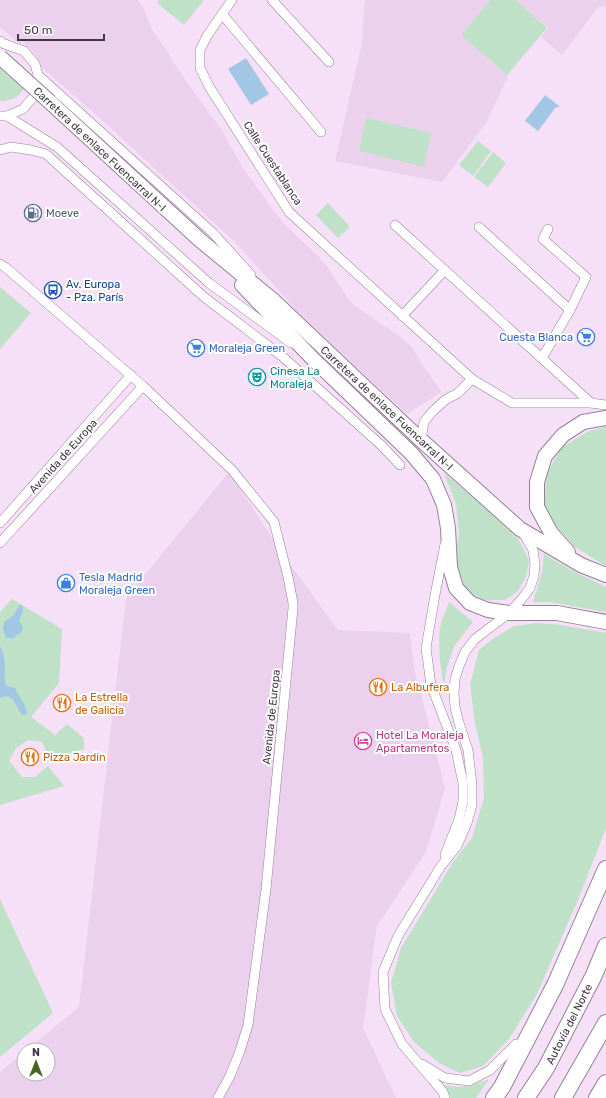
<svg xmlns="http://www.w3.org/2000/svg" width="606" height="1098" font-family="Rubik,sans-serif">
	<style>
		.built { fill: #ecd1ee }
		.green { fill: #bee1c8 }
		.water { fill: #a2c7e4 }
		.lines { fill: none; stroke-linecap: round; stroke-linejoin: round }
		.street-casing { stroke: #958297; stroke-width: 10 }
		.primary-casing { stroke: #958297; stroke-width: 16 }
		.highway-casing { stroke: #958297; stroke-width: 18 }
		.street { stroke: #fff; stroke-width: 9 }
		.primary { stroke: #fff; stroke-width: 14 }
		.highway { stroke: #fff; stroke-width: 16 }
		.primary-bridge-casing { stroke: #958297; stroke-width: 16; stroke-linecap: butt }
		.primary-bridge { stroke: #fff; stroke-width: 14 }
		.labels { text-anchor: middle; stroke-width: 4; stroke-linejoin: round; paint-order: stroke }
		.street-label { font-size: 11px; fill: #423942; stroke: #fff }
		.service-label { font-size: 11px; fill: #4e5e75; stroke: #fff; text-anchor: start }
		.transit-label { font-size: 11px; fill: #164399; stroke: #fff; text-anchor: start }
		.shop-label { font-size: 11px; fill: #366cbe; stroke: #fff; text-anchor: start }
		.culture-label { font-size: 11px; fill: #0d838f; stroke: #fff; text-anchor: start }
		.food-label { font-size: 11px; fill: #c56008; stroke: #fff; text-anchor: start }
		.hotel-label { font-size: 11px; fill: #b23c85; stroke: #fff; text-anchor: start }
	</style>
	<rect width="100%" height="100%" fill="#f6e0f8"/>
	<!-- built -->
	<g class="built">
		<polygon points="0,0 138,0 143,7 153,31 169,54 172,61 222,131 244,170 283,223 316,254 327,266 349,300 355,306 399,336 412,347 423,366 442,392 407,414 298,312 236,243 102,120 40,66 37,60 37,56 23,42 19,43 16,41 0,27"/>
		<polygon points="365,0 490,0 461,35 508,76 486,123 442,182 335,161 362,43 364,7"/>
		<polygon points="516,0 606,0 606,7 599,6 562,55 541,37 548,28"/>
		<polygon points="229,472 284,556 338,630 410,633 414,667 445,788 426,852 377,926 363,1028 396,1098 0,1098 0,1072 24,1052 24,1074 48,1074 48,1050 27,1050 79,1007 126,598"/>
	</g>
	<!-- green -->
	<g class="green">
		<polygon points="159,0 204,0 184,25 157,3"/>
		<polygon points="490,0 516,0 547,28 507,75 461,35"/>
		<path d="M4,55C37,63 31,102 0,101V56Z"/>
		<polygon points="366,118 431,133 424,167 359,151"/>
		<polygon points="478,141 491,151 473,176 459,165"/>
		<polygon points="493,152 506,163 488,187 474,177"/>
		<polygon points="328,203 350,227 338,238 316,215"/>
		<polygon points="0,287 31,313 0,349"/>
		<polygon points="606,426 606,566 575,547 554,524 544,503 547,473 561,448 587,432"/>
		<polygon points="444,473 488,510 518,539 524,549 529,562 526,577 518,591 505,600 486,600 468,593 457,574 456,557 459,532 456,504"/>
		<polygon points="544,554 571,570 606,587 606,612 549,602 533,602 542,572"/>
		<polygon points="12,599 62,629 59,683 31,717 55,735 67,724 84,738 84,749 68,754 47,754 42,742 28,740 16,748 9,761 22,777 35,777 48,766 64,786 0,805 0,612"/>
		<path d="M449,602L473,622L455,645L447,667L444,685C440,664 437,644 441,623C443,616 447,609 449,602Z"/>
		<polygon points="536,623 561,625 606,633 606,828 578,900 537,994 509,1039 483,1066 460,1073 439,1063 414,1042 397,1016 391,983 401,948 453,862 472,838 484,798 483,757 475,724 470,684 479,650 494,638 514,626"/>
		<polygon points="0,899 53,1013 0,1057"/>
		<path d="M489,1079L476,1098H451L444,1085C463,1089 471,1086 489,1079Z"/>
	</g>
	<!-- water -->
	<g class="water">
		<polygon points="246,58 269,94 251,105 228,69"/>
		<polygon points="545,95 559,106 558,108 556,107 538,131 525,121"/>
		<path d="M19,605L23,606V611L19,621L22,625L23,629C21,634 17,634 14,638H6L4,633L3,627L5,621L14,615Z"/>
		<path d="M0,646C3,651 6,663 5,669C5,676 3,680 7,686L15,688C18,697 27,704 27,714L22,715C16,706 12,691 0,698Z"/>
	</g>
	<g class="lines">
		<defs>
			<g id="street">
				<polyline points="232,0 207,36 200,50 200,68 210,88 289,212 472,379 512,403 591,403 606,405"/>
				<polyline points="272,0 329,62"/>
				<polyline points="222,14 321,132"/>
				<polyline points="0,41 2,43 24,51 35,64 38,75 36,94 23,109 7,116 0,116"/>
				<polyline points="38,75 213,233 251,275"/>
				<polyline points="7,116 57,147 209,283 291,343"/>
				<polyline points="0,150 11,147 31,150 46,154 204,297 283,357 382,446 400,465"/>
				<polyline points="395,225 591,403"/>
				<polyline points="479,227 570,310 542,358"/>
				<polyline points="548,229 543,239 586,277 570,310"/>
				<polyline points="0,264 5,267 143,386 232,470 274,522 288,577 293,603 293,608 266,889 248,1025 240,1051 230,1076 218,1098"/>
				<polyline points="402,316 445,270"/>
				<polyline points="421,440 424,422 432,412 445,400 458,393 472,379"/>
				<polyline points="0,523 131,375"/>
				<polyline points="0,543 143,386"/>
				<polyline points="445,544 435,595 426,648 431,685 456,750 463,783 463,802 459,819 445,855"/>
				<polyline points="422,1064 445,1078 469,1081 490,1070 516,1044"/>
				<polyline points="445,1098 443,1092 402,1044 385,1009 383,972 398,936 441,866 457,846 467,823 472,805 472,785 468,750 459,723 455,707 454,693 455,679 459,666 465,652 475,639 509,613 520,601 530,588 534,576 535,564 533,550 522,531"/>
			</g>
			<g id="primary">
				<polyline points="50,102 201,241 274,301 421,440 520,529 581,565 606,575"/>
				<polyline points="242,285 313,359 411,453 433,479 444,505 448,528 450,567 456,588 470,603 488,610 509,613 557,613 606,622"/>
				<polyline points="568,552 551,533 537,507 537,482 545,456 563,435 583,422 606,418"/>
			</g>
			<g id="highway">
				<polyline points="494,1098 502,1087 555,985 606,869"/>
				<polyline points="526,1098 546,1068 594,975 606,946"/>
				<polyline points="563,1098 606,1023"/>
				<polyline points="597,1098 606,1083"/>
			</g>
		</defs>
		<!-- street casing -->
		<use href="#street" class="street-casing"/>
		<!-- primary casing -->
		<use href="#primary" class="primary-casing"/>
		<!-- highway casing -->
		<use href="#highway" class="highway-casing"/>
		<!-- street -->
		<use href="#street" class="street"/>
		<!-- primary -->
		<use href="#primary" class="primary"/>
		<!-- highway -->
		<use href="#highway" class="highway"/>
		<defs>
			<polyline id="primary-bridge" points="0,57 50,102"/>
		</defs>
		<!-- primary-bridge casing -->
		<use href="#primary-bridge" class="primary-bridge-casing"/>
		<!-- primary-bridge -->
		<use href="#primary-bridge" class="primary-bridge"/>
	</g>
	<!-- icons -->
	<defs>
		<symbol id="fuel-ring" viewBox="-11 -11 22 22"><circle r="9.5" fill="#fff" stroke="#5c6f8a" stroke-width="1.5"/><path d="M-5.5-6h7V0h2V4h1.3V-2.5L3-4.5l.8-.8L6-3V5H2.5V1h-1V6h-7ZM-4.2-4.7v3.2H.2V-4.7Z" fill="#5c6f8a"/></symbol>
		<symbol id="bus-ring" viewBox="-11 -11 22 22"><circle r="9.5" fill="#fff" stroke="#1a4fb4" stroke-width="1.5"/><path d="M-5-6H5V4H4V6H2V4H-2V6H-4V4H-5ZM-3.5-4V0h7V-4ZM-3.5 1.2v1.5H-2V1.2ZM2 1.2v1.5H3.5V1.2Z" fill="#1a4fb4"/></symbol>
		<symbol id="supermarket-ring" viewBox="-11 -11 22 22"><circle r="9.5" fill="#fff" stroke="#3f7fe0" stroke-width="1.5"/><path d="M-6-5.5h2.5l.6 2H6L4.5 2H-2.5L-4.4-4H-6ZM-1.5 3.2a1.3 1.3 0 1 0 .1 0ZM3 3.2a1.3 1.3 0 1 0 .1 0Z" fill="#3f7fe0"/></symbol>
		<symbol id="theatre-ring" viewBox="-11 -11 22 22"><circle r="9.5" fill="#fff" stroke="#0f9aa8" stroke-width="1.5"/><path d="M-5-5.5Q0-4 5-5.5V0Q5 5 0 6Q-5 5-5 0ZM-3.3-2.5H-1v1.5H-3.3ZM1-2.5H3.3v1.5H1ZM-2.8 1Q0 5.5 2.8 1Z" fill="#0f9aa8"/></symbol>
		<symbol id="shop-ring" viewBox="-11 -11 22 22"><circle r="9.5" fill="#fff" stroke="#3f7fe0" stroke-width="1.5"/><path d="M-5-2.5h2.3a2.7 3.5 0 0 1 5.4 0H5L5.5 6h-11ZM-1.5-2.5h3a1.5 2.3 0 0 0-3 0Z" fill="#3f7fe0"/></symbol>
		<symbol id="restaurant-ring" viewBox="-11 -11 22 22"><circle r="9.5" fill="#fff" stroke="#e8710a" stroke-width="1.5"/><path d="M-5-6h1v4h1v-4h1v4h1v-4h1v5L-1.5 .5V6h-2V.5L-5-1ZM5-6V6H3V1.5H1.5Q1.5-4 5-6Z" fill="#e8710a"/></symbol>
		<symbol id="hotel-ring" viewBox="-11 -11 22 22"><circle r="9.5" fill="#fff" stroke="#d1479c" stroke-width="1.5"/><path d="M-6-4.5h1.5V1H6V5H4.5V3h-9V5H-6ZM-4 0a1.8 1.8 0 1 1 3.6 0ZM.5 0V-2.5h3Q6-2.5 6 0Z" fill="#d1479c"/></symbol>
	</defs>
	<g fill-rule="evenodd">
		<use href="#fuel-ring" x="23" y="203" width="20" height="20"/>
		<use href="#bus-ring" x="43" y="280" width="20" height="20"/>
		<use href="#supermarket-ring" x="576" y="327" width="20" height="20"/>
		<use href="#supermarket-ring" x="186" y="338" width="20" height="20"/>
		<use href="#theatre-ring" x="247" y="367" width="20" height="20"/>
		<use href="#shop-ring" x="56" y="573" width="20" height="20"/>
		<use href="#restaurant-ring" x="368" y="677" width="20" height="20"/>
		<use href="#restaurant-ring" x="52" y="693" width="20" height="20"/>
		<use href="#hotel-ring" x="353" y="731" width="20" height="20"/>
		<use href="#restaurant-ring" x="20" y="747" width="20" height="20"/>
	</g>
	<g class="labels">
		<!-- street labels -->
		<g class="street-label">
			<text transform="translate(100 149) rotate(43)" y="4">Carretera de enlace Fuencarral N-I</text>
			<text transform="translate(273 163) rotate(57)" y="4">Calle Cuestablanca</text>
			<text transform="translate(387 408) rotate(43)" y="4">Carretera de enlace Fuencarral N-I</text>
			<text transform="translate(63 456) rotate(-48)" y="4">Avenida de Europa</text>
			<text transform="translate(271 717) rotate(-84)" y="4">Avenida de Europa</text>
			<text transform="translate(569 1024) rotate(-63)" y="4">Autovía del Norte</text>
		</g>
		<!-- service labels -->
		<g class="service-label">
			<text x="46" y="217">Moeve</text>
		</g>
		<!-- transit labels -->
		<g class="transit-label">
			<text x="66" y="288">Av. Europa<tspan x="66" dy="13">- Pza. París</tspan></text>
		</g>
		<!-- shop labels -->
		<g class="shop-label">
			<text x="573" y="341" text-anchor="end">Cuesta Blanca</text>
			<text x="209" y="352">Moraleja Green</text>
			<text x="79" y="581">Tesla Madrid<tspan x="79" dy="13">Moraleja Green</tspan></text>
		</g>
		<!-- culture labels -->
		<g class="culture-label">
			<text x="270" y="375">Cinesa La<tspan x="270" dy="13">Moraleja</tspan></text>
		</g>
		<!-- food labels -->
		<g class="food-label">
			<text x="391" y="691">La Albufera</text>
			<text x="75" y="701">La Estrella<tspan x="75" dy="13">de Galicia</tspan></text>
			<text x="43" y="761">Pizza Jardín</text>
		</g>
		<!-- hotel labels -->
		<g class="hotel-label">
			<text x="376" y="739">Hotel La Moraleja<tspan x="376" dy="13">Apartamentos</tspan></text>
		</g>
	</g>
	<!-- north arrow -->
	<g transform="translate(36 1062)"><circle r="19" fill="#ffffff" stroke="#b3b0b3"/>
	<path d="M0-3L7 15L0 10L-7 15Z" fill="#43661e"/>
	<text y="-6" font-size="11" font-weight="bold" text-anchor="middle" fill="#423942">N</text>
	</g>
	<!-- scale -->
	<path d="M18 34v6h86v-6" fill="none" stroke="#423942" stroke-width="2"/>
	<text x="24" y="34" font-size="12" fill="#423942" stroke="#ffffff" stroke-width="3" paint-order="stroke">50 m</text>
</svg>
